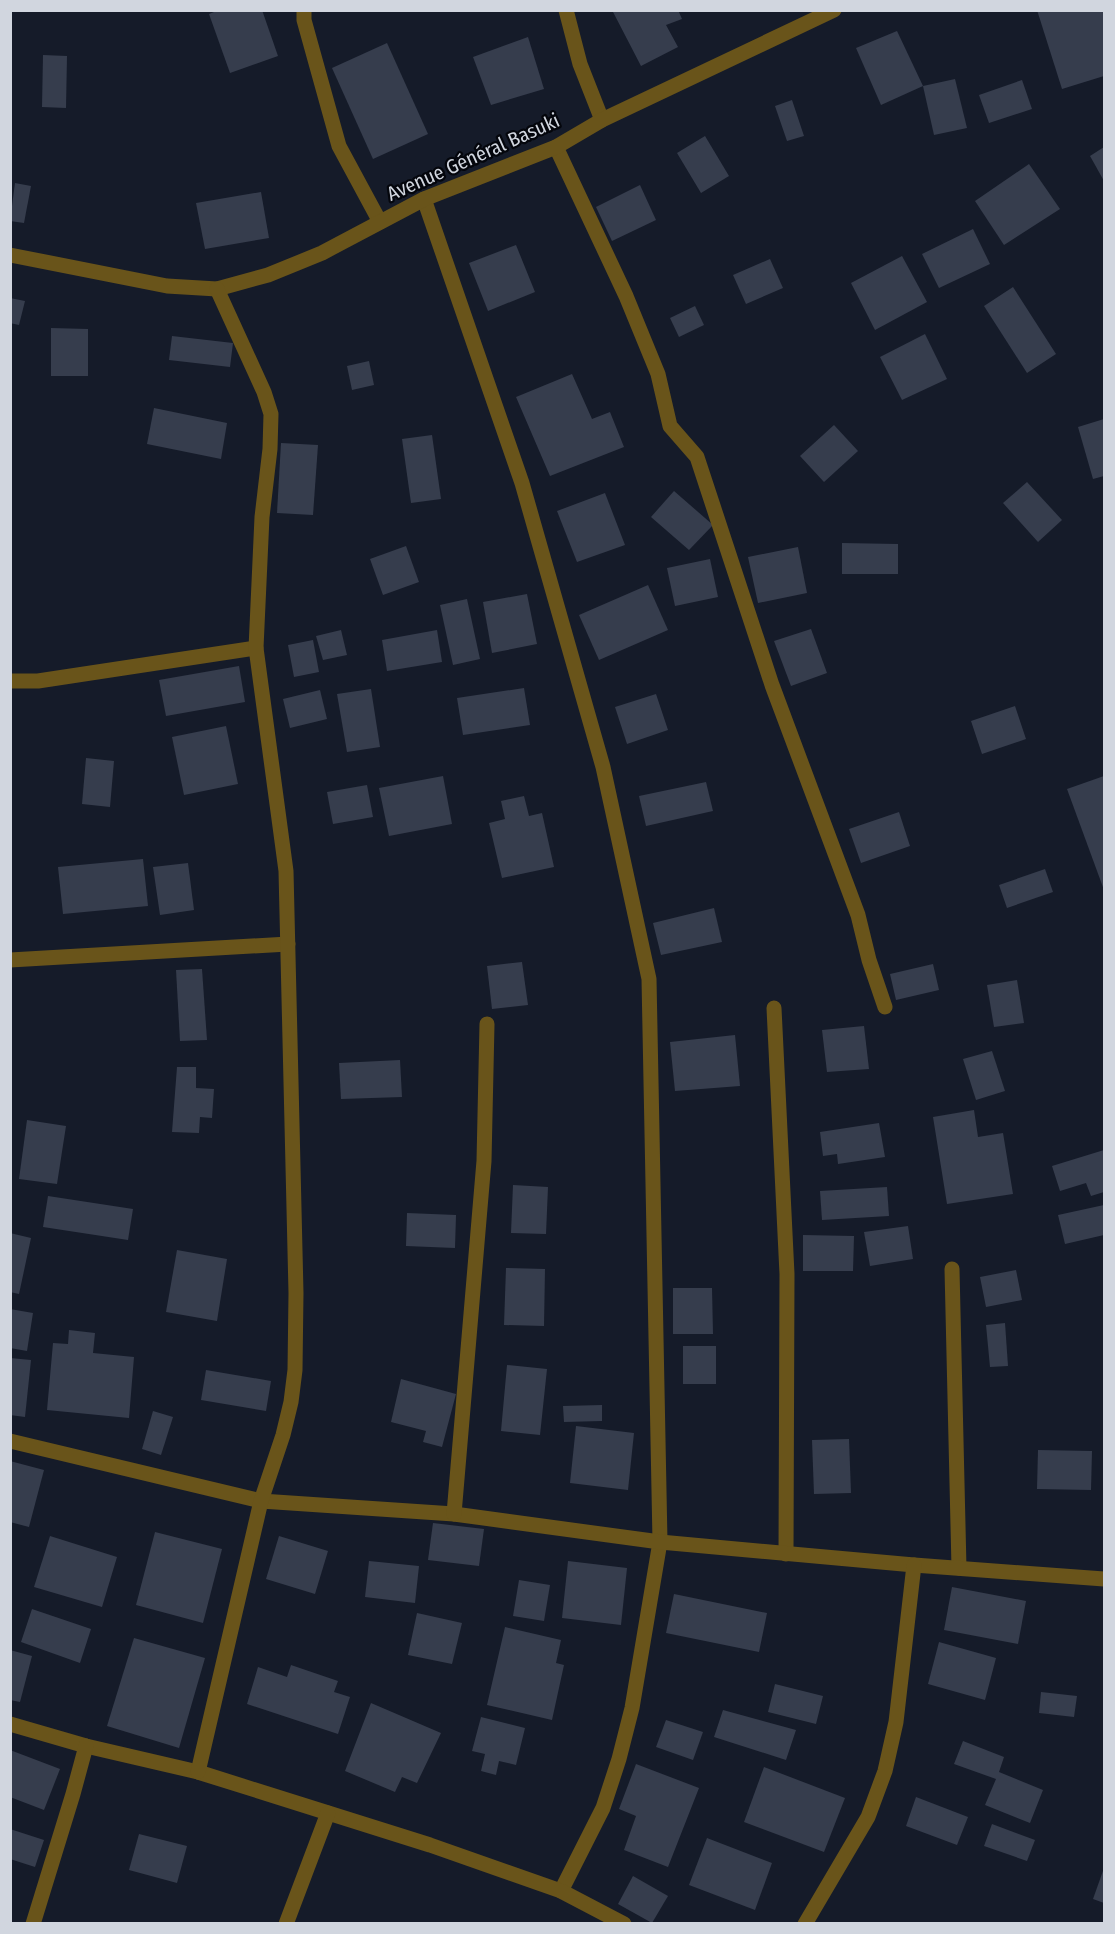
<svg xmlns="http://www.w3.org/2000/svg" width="1115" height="1934" font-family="'Fira Sans Condensed',sans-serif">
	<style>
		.building { fill: #363d4d }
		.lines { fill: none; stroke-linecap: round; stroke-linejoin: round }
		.minor { stroke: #69541a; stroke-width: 15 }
		.labels { text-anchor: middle; stroke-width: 4.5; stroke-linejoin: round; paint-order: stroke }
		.street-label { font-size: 20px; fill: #d1d6df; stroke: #04060c }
	</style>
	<rect width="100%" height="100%" fill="#151b29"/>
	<!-- building -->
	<g class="building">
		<polygon points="219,10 262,10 278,56 230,73 209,14"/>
		<polygon points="612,10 678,10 682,19 666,25 678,47 641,66"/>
		<polygon points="1037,10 1104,10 1104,76 1062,89"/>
		<polygon points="897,31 923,86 881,105 856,48"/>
		<polygon points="528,37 544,89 491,105 473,57"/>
		<polygon points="387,43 428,134 373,159 332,68"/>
		<polygon points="43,55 67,56 66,108 42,107"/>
		<polygon points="955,79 967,128 934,135 923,86"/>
		<polygon points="1022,80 1032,109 989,123 979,95"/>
		<polygon points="792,100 804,136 787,141 775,106"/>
		<polygon points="705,136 729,176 701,193 677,153"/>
		<polygon points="1104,147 1104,181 1090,156"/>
		<polygon points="1029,164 1060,209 1004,245 975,201"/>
		<polygon points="15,183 31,186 24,223 10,221"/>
		<polygon points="640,185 656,220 612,241 596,207"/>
		<polygon points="261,192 269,238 205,249 196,203"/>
		<polygon points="973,229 990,264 939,288 922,254"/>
		<polygon points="516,245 535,292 488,311 469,263"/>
		<polygon points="902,256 927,302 875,330 851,283"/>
		<polygon points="770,259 783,288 746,304 733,275"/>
		<polygon points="1013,287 1056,354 1027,373 984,306"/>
		<polygon points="10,298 25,301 19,325 10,323"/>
		<polygon points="695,306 704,325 679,337 670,318"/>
		<polygon points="51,328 88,329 88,376 51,376"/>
		<polygon points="925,334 947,379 902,400 880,357"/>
		<polygon points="172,336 233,343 230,367 169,360"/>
		<polygon points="369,361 374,385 352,390 347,366"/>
		<polygon points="572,374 592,419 610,412 624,447 550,476 516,397"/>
		<polygon points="154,408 227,423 221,459 147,444"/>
		<polygon points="1104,419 1104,476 1093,479 1078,427"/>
		<polygon points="834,425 858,451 824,482 800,456"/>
		<polygon points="432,435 441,499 411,503 402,439"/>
		<polygon points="281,443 318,445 313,515 277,513"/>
		<polygon points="1027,482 1062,520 1038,542 1003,503"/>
		<polygon points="674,491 713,525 689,550 651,517"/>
		<polygon points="605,493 625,545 577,562 557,511"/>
		<polygon points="842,543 898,544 898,574 842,574"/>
		<polygon points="406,546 419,582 383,595 370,559"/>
		<polygon points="798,547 807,593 758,603 748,557"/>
		<polygon points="710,559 718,597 675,606 667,568"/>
		<polygon points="648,585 668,630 599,660 579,615"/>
		<polygon points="527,594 537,644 492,653 483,602"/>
		<polygon points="467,599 480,659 453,665 440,605"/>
		<polygon points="811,629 827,673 791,686 774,641"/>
		<polygon points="341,630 347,655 323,660 316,636"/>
		<polygon points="437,630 442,662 387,671 382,640"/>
		<polygon points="313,640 319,672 294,677 288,645"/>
		<polygon points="239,666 245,702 166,716 159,680"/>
		<polygon points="524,688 530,725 463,735 457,698"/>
		<polygon points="371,689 380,747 347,752 337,694"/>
		<polygon points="320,690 327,719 290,728 283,699"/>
		<polygon points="656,694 668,730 627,744 615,707"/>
		<polygon points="1015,706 1026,739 982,754 971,721"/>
		<polygon points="226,726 238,784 184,795 172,737"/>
		<polygon points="86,758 114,761 110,807 82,804"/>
		<polygon points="443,776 452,824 389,836 379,788"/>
		<polygon points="1104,776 1104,890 1067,789"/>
		<polygon points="706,782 713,811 646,826 639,796"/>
		<polygon points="367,785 373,817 333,824 327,792"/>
		<polygon points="524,796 529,816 542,813 554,867 502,878 489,823 505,819 501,801"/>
		<polygon points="899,812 910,846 861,863 849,829"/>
		<polygon points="143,859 148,906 63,914 58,867"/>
		<polygon points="188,863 194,910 160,915 153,867"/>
		<polygon points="1045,869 1053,892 1007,908 999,885"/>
		<polygon points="714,908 722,942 661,955 653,923"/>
		<polygon points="522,962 528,1005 492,1009 487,966"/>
		<polygon points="933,964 939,990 896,1000 890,974"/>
		<polygon points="202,969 207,1040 180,1041 176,970"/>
		<polygon points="1017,980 1024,1023 994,1027 987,985"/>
		<polygon points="864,1026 869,1069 827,1072 822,1030"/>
		<polygon points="735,1035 740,1086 675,1091 670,1042"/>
		<polygon points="992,1051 1005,1091 976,1100 963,1059"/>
		<polygon points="400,1060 402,1097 341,1099 339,1063"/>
		<polygon points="177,1067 196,1067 196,1088 214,1089 212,1118 200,1117 199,1133 172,1132"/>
		<polygon points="974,1110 978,1137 1003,1133 1013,1194 947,1204 933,1117"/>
		<polygon points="27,1120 66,1126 57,1184 19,1179"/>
		<polygon points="879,1123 885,1157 838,1164 837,1154 823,1156 820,1132"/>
		<polygon points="1104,1150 1104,1192 1091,1196 1086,1183 1060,1191 1052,1166"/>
		<polygon points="513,1185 548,1187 546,1234 511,1233"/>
		<polygon points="887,1187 889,1216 822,1220 820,1191"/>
		<polygon points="48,1196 133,1209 128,1240 43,1227"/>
		<polygon points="1104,1205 1104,1235 1065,1244 1058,1215"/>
		<polygon points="407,1213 456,1215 455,1248 406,1246"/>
		<polygon points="908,1226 913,1259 870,1266 864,1232"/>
		<polygon points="10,1233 31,1238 19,1294 10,1292"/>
		<polygon points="803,1235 854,1236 853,1271 803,1271"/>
		<polygon points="177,1250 227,1259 217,1321 166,1312"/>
		<polygon points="506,1268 545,1269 544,1326 504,1325"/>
		<polygon points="1016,1270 1022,1300 986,1307 980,1277"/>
		<polygon points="673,1288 712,1288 713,1334 673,1334"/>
		<polygon points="10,1309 33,1313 27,1351 10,1348"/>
		<polygon points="1005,1323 1008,1366 990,1367 986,1325"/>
		<polygon points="69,1330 95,1333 93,1353 134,1357 129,1418 47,1410 53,1343 68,1344"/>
		<rect x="683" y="1346" width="33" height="38"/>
		<polygon points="10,1358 31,1360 25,1417 10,1415"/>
		<polygon points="507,1365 547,1369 540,1435 501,1431"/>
		<polygon points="206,1370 271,1381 266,1411 201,1400"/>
		<polygon points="401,1379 456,1394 442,1447 423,1442 426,1431 391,1422"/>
		<polygon points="602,1405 602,1421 564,1422 563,1406"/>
		<polygon points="153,1411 173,1417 161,1455 142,1449"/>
		<polygon points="576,1426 634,1433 628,1490 570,1483"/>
		<polygon points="849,1439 851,1493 814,1494 812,1440"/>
		<polygon points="1038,1450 1092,1451 1091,1490 1037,1489"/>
		<polygon points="10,1461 44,1470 29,1527 10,1522"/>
		<polygon points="433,1523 484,1529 479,1566 428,1560"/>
		<polygon points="155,1532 222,1549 203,1623 136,1605"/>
		<polygon points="50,1536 117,1557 102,1607 34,1587"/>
		<polygon points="279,1536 328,1551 315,1594 266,1579"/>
		<polygon points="369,1561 419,1566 415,1603 365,1597"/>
		<polygon points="568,1561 627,1568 621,1625 562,1618"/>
		<polygon points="519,1580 550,1585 544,1621 513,1616"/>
		<polygon points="952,1587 1026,1601 1018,1644 944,1630"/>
		<polygon points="674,1594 767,1613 759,1652 666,1633"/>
		<polygon points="32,1609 91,1629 80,1663 21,1642"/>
		<polygon points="417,1613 462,1623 452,1664 408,1655"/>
		<polygon points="505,1627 561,1640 556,1663 564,1665 552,1720 487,1705"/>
		<polygon points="134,1638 205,1658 179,1748 107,1726"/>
		<polygon points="939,1642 996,1658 985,1700 928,1684"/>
		<polygon points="10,1650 32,1656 20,1702 10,1700"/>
		<polygon points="291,1665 338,1681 334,1692 350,1697 338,1734 247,1704 258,1667 287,1677"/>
		<polygon points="775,1684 823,1696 816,1724 768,1712"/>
		<polygon points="1041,1692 1077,1696 1074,1717 1039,1713"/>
		<polygon points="371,1703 441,1733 417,1783 402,1777 395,1792 345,1771"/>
		<polygon points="723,1710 796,1730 786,1760 714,1737"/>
		<polygon points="481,1717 525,1728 516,1765 499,1761 496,1775 481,1771 485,1754 472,1751"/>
		<polygon points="666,1720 703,1732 693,1760 656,1747"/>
		<polygon points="963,1741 1004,1757 999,1772 1043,1790 1030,1823 985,1805 996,1779 954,1764"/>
		<polygon points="10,1750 60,1769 44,1810 10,1797"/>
		<polygon points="636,1764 699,1788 668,1867 624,1850 636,1816 619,1809"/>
		<polygon points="764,1767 845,1798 824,1852 744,1822"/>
		<polygon points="916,1797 968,1817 957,1845 906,1826"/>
		<polygon points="992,1824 1035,1840 1027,1861 984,1846"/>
		<polygon points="10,1829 44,1840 35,1867 10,1859"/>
		<polygon points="139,1834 187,1846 177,1883 129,1870"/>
		<polygon points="707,1838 772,1863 755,1910 689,1885"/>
		<polygon points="1104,1868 1104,1903 1093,1899"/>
		<polygon points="633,1876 668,1896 652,1923 618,1904"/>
	</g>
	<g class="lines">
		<!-- minor -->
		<g class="minor">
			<polyline points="304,10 304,20 339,146 380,222"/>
			<polyline points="566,10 580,64 602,120"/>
			<polyline points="556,147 626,296 658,374 670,426 697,457 772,685 858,915 869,960 885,1007"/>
			<polyline points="424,199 522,483 603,767 649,979 660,1542 632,1708 619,1759 603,1808 561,1891"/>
			<polyline points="10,255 167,286 217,289 268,275 322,253 424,199 556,147 602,120 834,10"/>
			<polyline points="10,681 38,681 256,648"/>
			<polyline points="10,960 288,944"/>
			<polyline points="774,1008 787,1274 786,1554"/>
			<polyline points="952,1269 959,1568"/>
			<polyline points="10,1441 261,1501 454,1514 660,1542 914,1565 1104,1579"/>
			<polyline points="454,1514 484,1161 487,1024"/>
			<polyline points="10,1724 86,1746 198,1772 430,1845 561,1891 624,1924"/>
			<polyline points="198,1772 261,1501 283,1435 291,1402 295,1370 296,1293 286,871 256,648 262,517 270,449 271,414 264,392 217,289"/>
			<polyline points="33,1924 73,1794 86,1746"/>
			<polyline points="286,1924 328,1813"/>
			<polyline points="805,1924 868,1817 885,1771 896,1722 914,1565"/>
		</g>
	</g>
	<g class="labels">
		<!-- street labels -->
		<g class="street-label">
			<text transform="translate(473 157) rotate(-24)" y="7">Avenue Général Basuki</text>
		</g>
	</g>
	<!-- border -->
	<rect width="1115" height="1934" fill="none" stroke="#d1d6df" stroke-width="24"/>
</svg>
